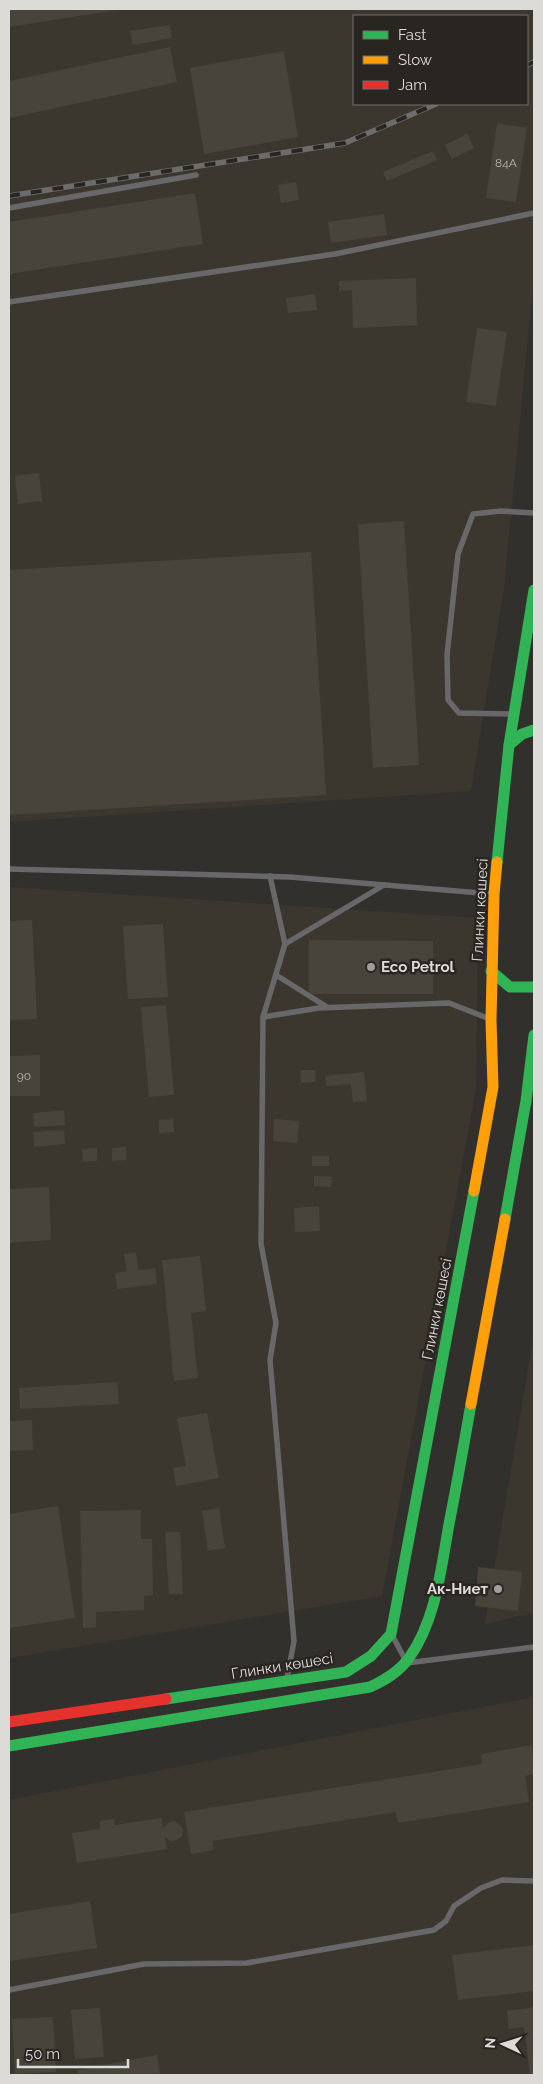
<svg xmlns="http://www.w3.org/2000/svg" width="543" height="2084" font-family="Raleway,sans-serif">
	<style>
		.built { fill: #3c372e; fill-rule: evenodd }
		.building { fill: #49443b }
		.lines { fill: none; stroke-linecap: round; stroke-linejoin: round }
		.lane { stroke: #68676a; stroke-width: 5.5 }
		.fast { stroke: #30b455; stroke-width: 11 }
		.slow { stroke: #ff9f0a; stroke-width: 11 }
		.jam { stroke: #e5322d; stroke-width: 11 }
		.rail-casing { stroke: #6d6c6d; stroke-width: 5.5 }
		.rail { stroke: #292622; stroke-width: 4; stroke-dasharray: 11; stroke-linecap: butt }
		.poi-dot { fill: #a19f9c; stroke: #292622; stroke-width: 2 }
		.labels { text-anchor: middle; stroke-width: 5; stroke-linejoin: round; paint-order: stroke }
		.number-label { font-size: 12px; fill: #b8b5b1 }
		.street-label { font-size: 15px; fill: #dddbd8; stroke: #292622 }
		.poi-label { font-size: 15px; font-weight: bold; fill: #dddbd8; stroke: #292622; text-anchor: start }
	</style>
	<rect width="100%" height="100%" fill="#32302d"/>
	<!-- built -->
	<g class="built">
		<path d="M9,9H534V274L504,588L471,791L9,822ZM354,16H527V104H354Z"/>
		<polygon points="9,887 478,918 476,1089 382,1596 9,1658"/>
		<polygon points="534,1333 534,1613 485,1624"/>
		<polygon points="534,1697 534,2075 9,2075 9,1800"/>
	</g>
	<!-- building -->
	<g class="building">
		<polygon points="9,9 116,9 116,10 9,27"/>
		<polygon points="170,25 172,38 133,45 130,31"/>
		<polygon points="170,47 177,82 9,118 9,81"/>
		<polygon points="284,51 298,137 204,154 190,68"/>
		<polygon points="497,123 527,128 516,202 486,198"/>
		<polygon points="467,134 474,148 452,159 445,145"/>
		<polygon points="433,151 437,160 387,181 383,172"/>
		<polygon points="296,182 299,200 281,203 278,185"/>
		<polygon points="195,193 203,244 9,274 9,222"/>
		<polygon points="384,214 387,235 331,243 328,222"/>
		<polygon points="416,278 417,325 353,328 352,290 339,291 339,281"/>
		<polygon points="315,294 317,310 288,313 286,298"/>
		<polygon points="477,328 507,332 496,406 466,402"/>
		<polygon points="39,473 42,501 18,504 15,476"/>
		<polygon points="404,521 419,765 373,768 358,524"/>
		<polygon points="311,552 326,795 9,815 9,570"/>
		<polygon points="32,920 37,1019 9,1020 9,921"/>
		<polygon points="163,924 168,997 128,999 123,926"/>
		<polygon points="309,940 433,941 433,994 309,994"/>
		<polygon points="166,1005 174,1095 149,1097 141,1007"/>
		<polygon points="40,1055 40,1096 9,1096 9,1056"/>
		<polygon points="301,1070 315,1070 315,1082 301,1083"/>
		<polygon points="364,1072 367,1101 353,1102 351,1084 326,1086 325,1076"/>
		<polygon points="64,1110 65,1125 34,1127 33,1113"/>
		<polygon points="173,1119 174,1132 159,1133 159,1120"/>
		<polygon points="274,1119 299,1121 297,1143 273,1141"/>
		<polygon points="64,1130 65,1144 34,1147 33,1132"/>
		<polygon points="126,1147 126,1160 112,1161 112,1148"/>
		<polygon points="97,1148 97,1161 83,1162 82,1149"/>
		<rect x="312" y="1156" width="17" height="10"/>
		<polygon points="314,1176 332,1177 331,1187 314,1186"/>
		<polygon points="49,1187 51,1240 9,1243 9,1189"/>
		<polygon points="319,1206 320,1231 295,1232 294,1208"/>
		<polygon points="136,1252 138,1270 155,1268 157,1284 117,1289 115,1273 127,1271 124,1254"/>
		<polygon points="200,1256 206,1311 191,1313 198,1378 174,1381 162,1260"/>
		<polygon points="117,1382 119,1404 20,1409 19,1388"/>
		<polygon points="207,1413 219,1478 176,1486 173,1468 186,1466 177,1418"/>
		<polygon points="32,1420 33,1450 9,1451 9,1421"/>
		<polygon points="58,1506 75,1618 9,1628 9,1514"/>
		<polygon points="219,1508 225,1548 208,1551 202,1511"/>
		<polygon points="141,1510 141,1539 152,1539 153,1595 144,1596 144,1610 96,1612 96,1627 83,1628 80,1511"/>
		<polygon points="165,1532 180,1532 183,1594 169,1594"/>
		<polygon points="478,1567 522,1572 518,1611 475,1606"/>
		<polygon points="532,1745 534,1774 525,1776 529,1802 398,1823 396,1812 212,1841 214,1850 191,1854 184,1812 482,1764 481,1754"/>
		<polygon points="162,1818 163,1828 168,1823 174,1821 179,1824 183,1829 182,1836 177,1840 170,1841 165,1837 167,1849 77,1863 72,1833 100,1829 99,1821 114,1819 115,1825"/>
		<polygon points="90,1901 97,1948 9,1961 9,1914"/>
		<polygon points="534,1945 534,1991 458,2000 452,1955"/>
		<polygon points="534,2007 534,2075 530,2075 524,2027 509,2029 507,2011"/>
		<polygon points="100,2008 104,2057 75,2059 71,2010"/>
		<polygon points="53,2017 56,2072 15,2074 12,2019"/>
		<polygon points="157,2055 160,2075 78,2075 77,2070"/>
	</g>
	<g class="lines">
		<!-- lane -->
		<g class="lane">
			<polyline points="9,208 196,175"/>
			<polyline points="9,302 335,254 534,213"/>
			<polyline points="512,714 459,713 448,700 447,655 458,554 473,514 501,511 534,513"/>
			<polyline points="9,869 290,877 492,894"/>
			<polyline points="270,876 285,944 263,1017 261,1244 276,1323 270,1360 294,1641 287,1679"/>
			<polyline points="285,944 384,885"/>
			<polyline points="276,975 327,1007"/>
			<polyline points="263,1017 319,1008 449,1003 490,1019"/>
			<polyline points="392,1635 407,1663 534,1647"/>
			<polyline points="9,1990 144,1964 247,1963 434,1930 446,1921 454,1906 481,1888 502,1880 534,1881"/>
		</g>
		<!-- fast -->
		<g class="fast">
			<polyline points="509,745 522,734 534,730"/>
			<polyline points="497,862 509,745 534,590"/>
			<polyline points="491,971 510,987 534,987"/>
			<polyline points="505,1219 526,1101 534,1035"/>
			<polyline points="166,1699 346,1672 371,1656 391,1634 474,1191"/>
			<path d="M9,1746L370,1687C385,1680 399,1672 409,1658C436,1620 441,1569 449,1524C457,1484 464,1444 471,1404"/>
		</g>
		<!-- slow -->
		<g class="slow">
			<polyline points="474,1191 493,1087 491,1020 494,894 497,862"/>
			<polyline points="471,1404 505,1219"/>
		</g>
		<!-- jam -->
		<polyline class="jam" points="9,1722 166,1699"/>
		<defs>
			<g id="rail">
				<polyline points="527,65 534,62"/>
				<polyline points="9,196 345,143 436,104"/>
			</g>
		</defs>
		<!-- rail casing -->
		<use href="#rail" class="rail-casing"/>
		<!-- rail -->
		<use href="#rail" class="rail"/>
	</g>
	<!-- markers -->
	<g class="poi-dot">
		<circle cx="371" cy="967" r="5"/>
		<circle cx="498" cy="1589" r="5"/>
	</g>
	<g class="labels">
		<!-- number labels -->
		<g class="number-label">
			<text x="506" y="167">84А</text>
			<text x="24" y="1080">90</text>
		</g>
		<!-- street labels -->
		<g class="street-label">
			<text transform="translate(480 910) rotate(-87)" y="5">Глинки көшесі</text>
			<text transform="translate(437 1309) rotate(-79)" y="5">Глинки көшесі</text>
			<text transform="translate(282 1666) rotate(-9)" y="5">Глинки көшесі</text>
		</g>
		<!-- poi labels -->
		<g class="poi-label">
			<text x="381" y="972">Eco Petrol</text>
			<text x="488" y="1594" text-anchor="end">Ак-Ниет</text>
		</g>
	</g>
	<!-- border -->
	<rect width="543" height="2084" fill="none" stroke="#dddbd8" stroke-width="20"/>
	<!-- legend -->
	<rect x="353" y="15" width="175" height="90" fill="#292622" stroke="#716e6b"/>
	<rect x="363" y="31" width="25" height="8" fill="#30b455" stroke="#716e6b"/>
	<text x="398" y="40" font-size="15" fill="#dddbd8">Fast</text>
	<rect x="363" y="56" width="25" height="8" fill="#ff9f0a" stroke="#716e6b"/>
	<text x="398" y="65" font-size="15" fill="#dddbd8">Slow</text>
	<rect x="363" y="81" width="25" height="8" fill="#e5322d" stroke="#716e6b"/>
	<text x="398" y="90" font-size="15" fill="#dddbd8">Jam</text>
	<!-- north arrow -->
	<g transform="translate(503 2044) rotate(274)" stroke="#292622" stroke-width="4" paint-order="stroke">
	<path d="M0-4L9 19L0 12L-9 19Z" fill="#dddbd8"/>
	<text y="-8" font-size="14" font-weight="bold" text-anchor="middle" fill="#dddbd8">N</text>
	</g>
	<!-- scale -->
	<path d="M18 2059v8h110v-8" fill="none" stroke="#dddbd8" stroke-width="2.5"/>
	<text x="25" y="2059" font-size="15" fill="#dddbd8" stroke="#292622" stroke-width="4" paint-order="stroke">50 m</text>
</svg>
